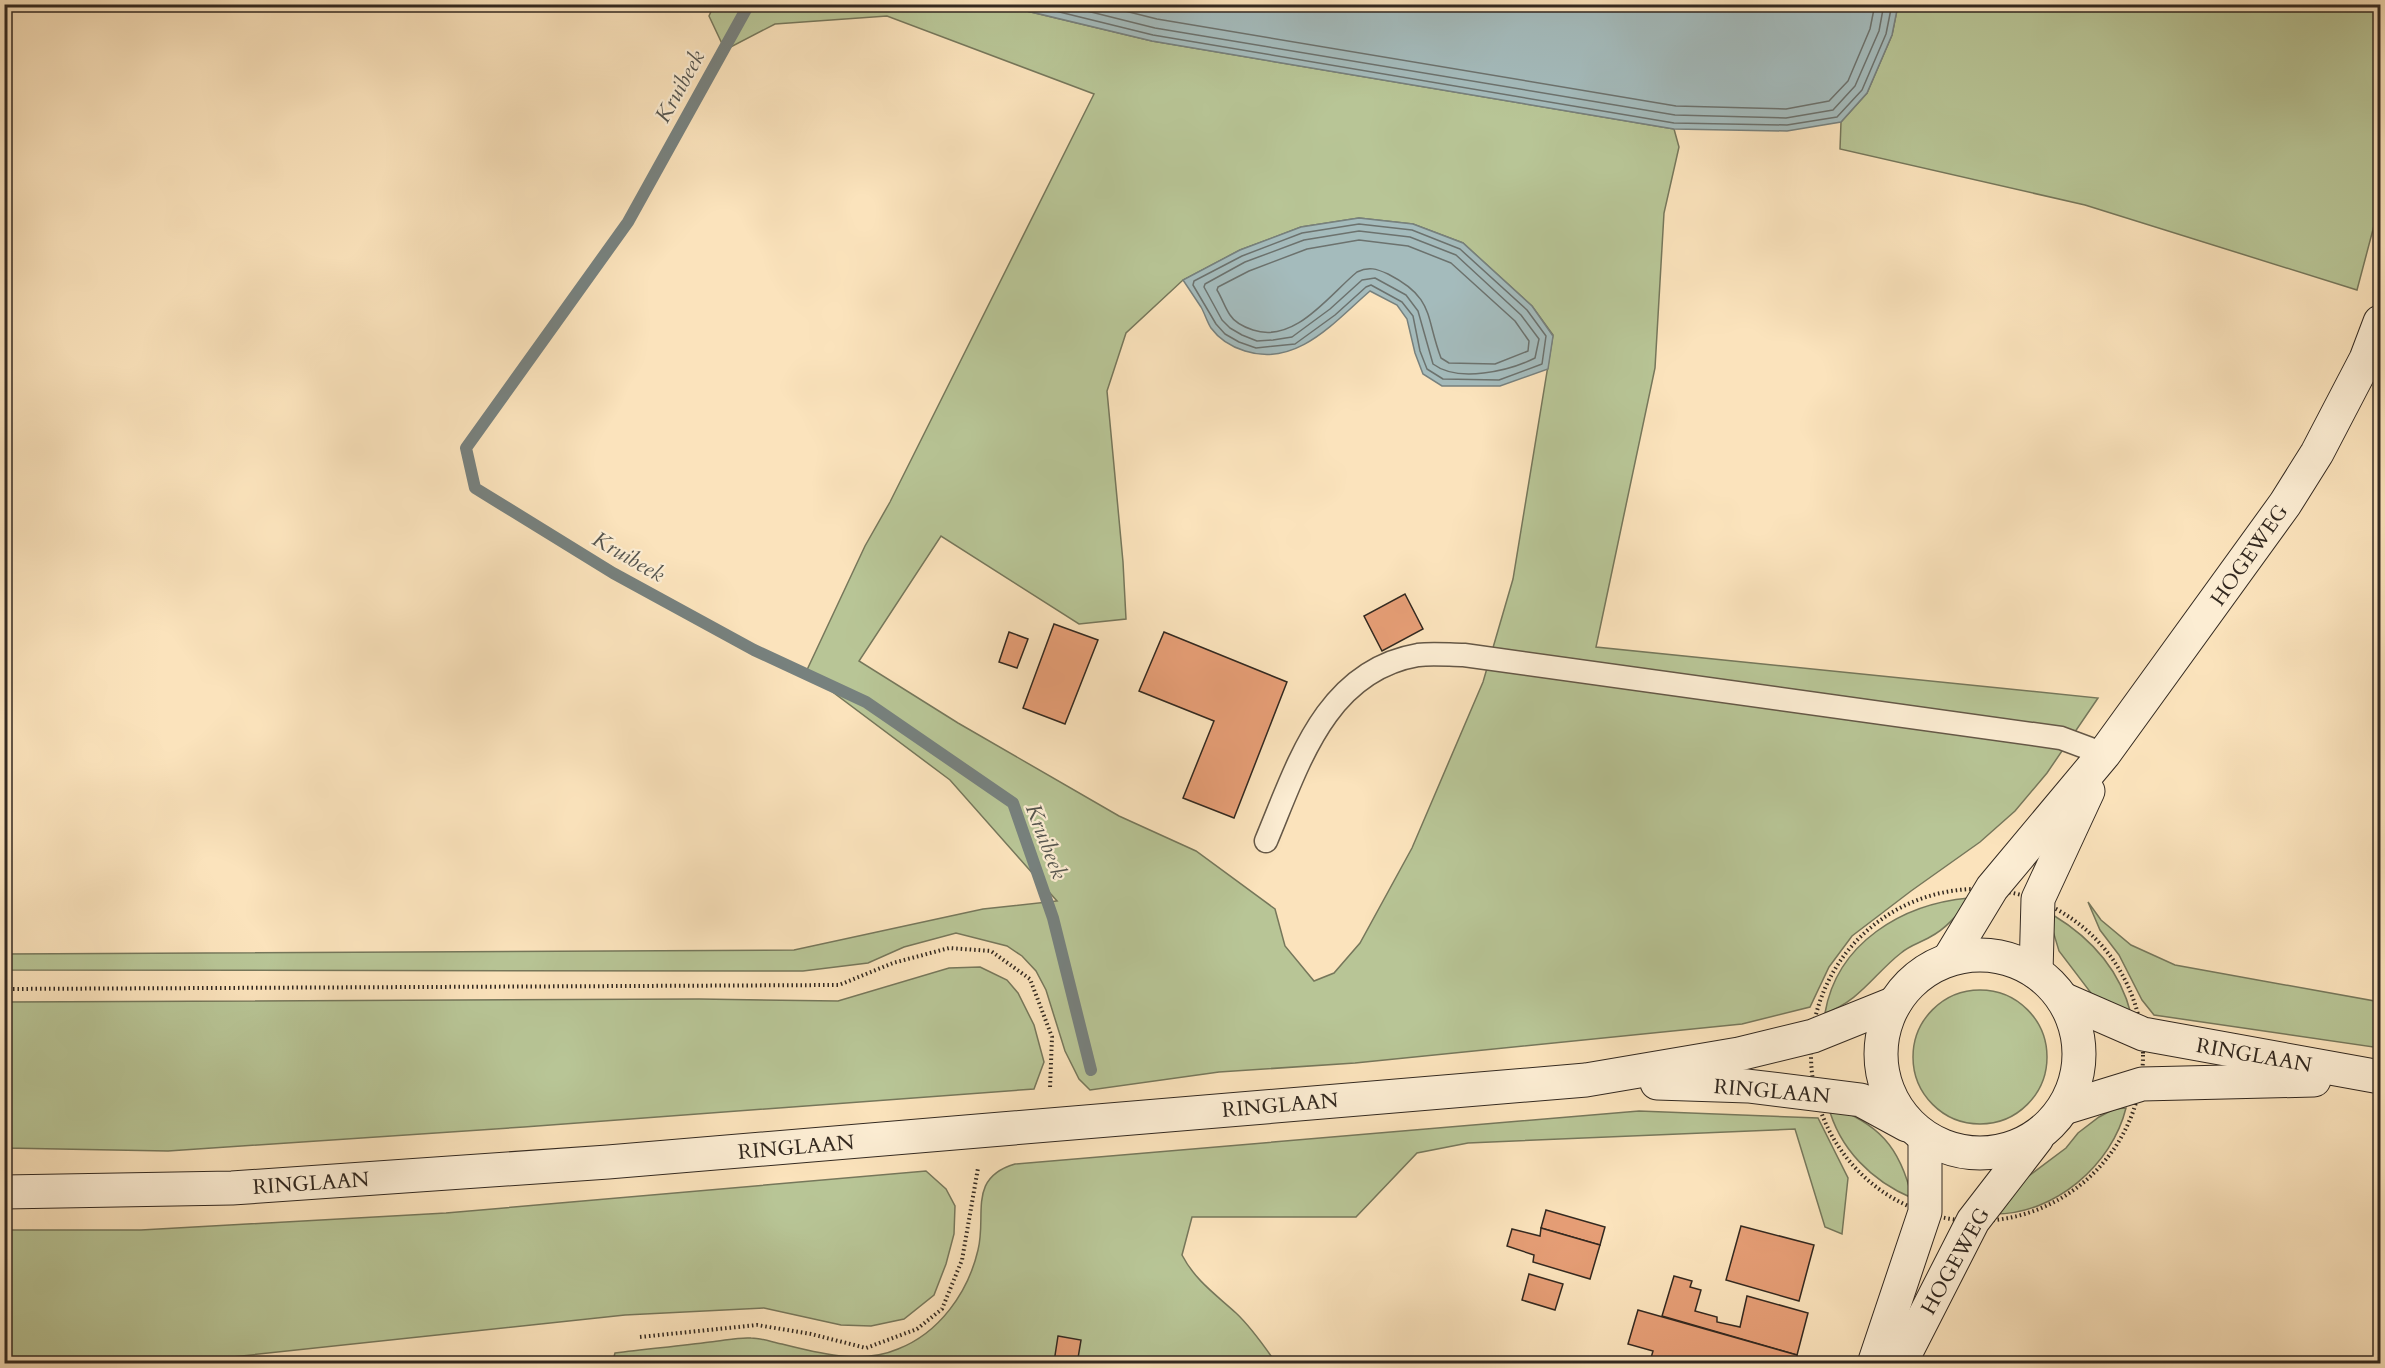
<svg xmlns="http://www.w3.org/2000/svg" width="2385" height="1368" font-family="Cardo,serif">
	<style>
		.green { fill: #b8c596; stroke: #76775b; stroke-width: 1.5; fill-rule: evenodd }
		.water { fill: #a4bbbc; stroke: #77817e; stroke-width: 1.5 }
		.lines { fill: none; stroke-linecap: round; stroke-linejoin: round }
		.shore { stroke: #6c726e; stroke-width: 1.5 }
		.stream { stroke: #77817e; stroke-width: 12 }
		.building { fill: #e69e76; stroke: #332920; stroke-width: 1.5 }
		.lane-casing { stroke: #655847; stroke-width: 25 }
		.secondary-casing { stroke: #332920; stroke-width: 35 }
		.path { stroke: #332920; stroke-width: 4; stroke-dasharray: 1.5 3; stroke-linecap: butt }
		.lane { stroke: #fcedd3; stroke-width: 22 }
		.secondary { stroke: #fcedd3; stroke-width: 33 }
		.labels { text-anchor: middle; stroke-width: 4.5; stroke-linejoin: round; paint-order: stroke }
		.street-label { font-size: 21px; fill: #332920; stroke: #fcedd3 }
		.water-label { font-size: 22px; font-style: italic; fill: #55554f; stroke: #fcedd3 }
	</style>
	<rect width="100%" height="100%" fill="#fbe3bc"/>
	<filter id="stains"><feTurbulence type="fractalNoise" baseFrequency=".00333" numOctaves="4"/><feColorMatrix values="0 0 0 0 .2 0 0 0 0 .09 0 0 0 0 .02 0 0 0 .5 -.17"/></filter>
	<radialGradient id="worn" r=".72"><stop offset=".6" stop-color="#630" stop-opacity="0"/><stop offset="1" stop-color="#630" stop-opacity=".3"/></radialGradient>
	<!-- green -->
	<g class="green">
		<path d="M714,5H1002L1152,41L1674,129L1679,147L1664,213L1655,368L1596,647L2098,698L2047,773L2015,811L1980,842L1911,891L1852,936L1829,967L1810,1007L1742,1024L1355,1063L1219,1072L1090,1090L1079,1079L1065,1051L1046,990L1036,971L1022,956L1007,946L956,933L904,947L868,963L803,971L5,970V954L794,950L983,909L1057,901L950,780L806,672L865,546L890,502L1094,94L887,16L775,24L725,50L709,16ZM1359,218L1413,224L1463,243L1532,306L1553,335L1513,579L1483,682L1412,848L1360,943L1334,973L1314,981L1285,946L1275,909L1196,851L1119,816L958,723L859,661L941,536L1079,624L1126,619L1123,562L1107,391L1126,333L1183,280L1240,250L1301,227Z"/>
		<polygon points="1898,5 2380,5 2380,203 2357,290 2085,205 1840,149 1841,122 1867,93 1892,35"/>
		<path d="M1969,898C1959,914 1947,928 1930,937C1920,943 1910,945 1901,953C1875,973 1859,1002 1825,1013C1837,943 1902,904 1969,898Z"/>
		<polygon points="2088,902 2101,920 2131,945 2175,965 2380,1002 2380,1048 2154,1015 2142,1000 2119,955 2100,930"/>
		<path d="M2053,915C2091,938 2120,970 2131,1014L2094,997L2059,951L2053,931Z"/>
		<polygon points="980,967 1007,980 1018,993 1034,1025 1044,1062 1034,1089 524,1127 168,1151 5,1148 5,1002 699,999 838,1001 949,968"/>
		<circle cx="1980" cy="1057" r="67"/>
		<path d="M1828,1105C1878,1123 1900,1146 1912,1198C1872,1181 1839,1149 1828,1105Z"/>
		<path d="M2126,1108C2112,1165 2055,1214 1995,1214L2022,1181L2066,1148L2078,1133L2099,1117L2114,1109Z"/>
		<path d="M1639,1111L1818,1118L1848,1178L1842,1234L1825,1227L1795,1129L1468,1143L1417,1153L1356,1217H1192L1182,1255C1195,1280 1215,1294 1236,1313C1252,1328 1264,1346 1276,1363L612,1364L615,1353C647,1349 679,1346 710,1342C723,1341 738,1337 751,1338C761,1338 772,1342 782,1344C819,1353 861,1365 898,1349C939,1333 968,1293 978,1250C987,1215 967,1178 1015,1164Z"/>
		<polygon points="926,1171 946,1189 955,1206 954,1234 946,1264 934,1295 904,1319 871,1326 841,1325 764,1308 625,1315 194,1361 5,1363 5,1230 141,1230 446,1213"/>
	</g>
	<!-- water -->
	<g class="water">
		<polygon points="1002,5 1898,5 1892,35 1867,93 1841,122 1787,131 1674,129 1152,41"/>
		<path d="M1359,218L1413,224L1463,243L1532,306L1553,336L1548,369L1500,386H1442L1423,374L1415,353L1407,319L1397,305L1370,291C1335,321 1297,368 1245,351C1232,347 1219,339 1211,328C1207,322 1205,314 1201,307C1195,298 1189,289 1183,280L1240,250L1301,227Z"/>
	</g>
	<g class="lines">
		<!-- shore -->
		<g class="shore">
			<polyline points="1027,4 1153,35 1674,123 1787,125 1837,117 1862,90 1886,34 1892,4"/>
			<polyline points="1059,4 1155,28 1675,115 1786,118 1833,110 1855,86 1879,31 1884,4"/>
			<polyline points="1097,4 1157,19 1676,106 1786,109 1829,101 1848,81 1870,29 1875,4"/>
			<polygon points="1359,224 1412,230 1460,249 1527,310 1546,336 1542,364 1499,380 1443,379 1427,369 1420,351 1413,316 1402,302 1371,285 1366,287 1335,315 1295,344 1256,348 1239,342 1225,334 1216,324 1193,285 1194,281 1242,256 1302,233"/>
			<path d="M1359,231L1410,237L1456,255L1521,315L1539,339L1535,358C1509,371 1458,383 1433,364L1418,311L1406,295L1375,278L1362,280L1330,309L1292,337L1273,340L1257,341L1242,335L1230,328L1222,320L1204,287L1205,284L1245,262L1304,240Z"/>
			<path d="M1359,240L1408,246L1451,263L1515,321L1529,341L1528,351L1495,364L1449,363L1441,358C1425,316 1435,298 1388,274C1377,269 1369,266 1357,272C1329,295 1295,344 1253,330C1244,327 1235,323 1230,315C1225,308 1222,298 1217,290L1218,287L1249,271L1307,249Z"/>
		</g>
		<!-- stream -->
		<polyline class="stream" points="749,4 628,222 466,448 475,488 613,573 754,650 866,702 1013,803 1053,918 1091,1070"/>
	</g>
	<!-- building -->
	<g class="building">
		<polygon points="1405,594 1423,629 1382,651 1364,616"/>
		<polygon points="1054,624 1098,640 1065,724 1023,708"/>
		<polygon points="1009,632 1028,639 1017,668 999,662"/>
		<polygon points="1164,632 1287,682 1234,818 1183,798 1214,721 1139,691"/>
		<polygon points="1546,1210 1605,1227 1600,1245 1541,1228"/>
		<polygon points="1741,1226 1814,1245 1799,1301 1726,1280"/>
		<polygon points="1541,1228 1600,1245 1590,1279 1533,1262 1534,1255 1507,1246 1512,1229 1540,1236"/>
		<polygon points="1529,1274 1563,1284 1555,1310 1522,1300"/>
		<polygon points="1674,1276 1692,1281 1690,1287 1701,1290 1695,1311 1717,1317 1717,1322 1740,1327 1747,1296 1808,1313 1797,1355 1662,1316"/>
		<polygon points="1638,1310 1797,1355 1795,1364 1671,1364 1651,1358 1653,1351 1628,1344"/>
		<polygon points="1058,1336 1081,1340 1077,1364 1054,1362"/>
	</g>
	<g class="lines">
		<defs>
			<path id="lane" d="M1266,841C1298,765 1325,671 1418,655C1433,653 1450,655 1464,655L2061,738L2104,754"/>
			<g id="secondary">
				<circle cx="1980" cy="1054" r="99"/>
				<polyline points="1949,959 1992,888 2104,754 2285,504 2317,453 2366,359 2380,322"/>
				<polyline points="2036,972 2038,899 2088,791"/>
				<polyline points="2063,999 2143,1034 2380,1077"/>
				<polyline points="1657,1083 1748,1086 1861,1100 1907,1125"/>
				<polyline points="2064,1108 2142,1084 2314,1080"/>
				<polyline points="4,1192 232,1188 608,1162 1586,1080 1739,1054 1813,1036 1895,1003"/>
				<polyline points="1874,1364 1925,1212 1925,1138"/>
				<polyline points="1900,1364 1973,1221 2037,1138"/>
			</g>
		</defs>
		<!-- lane casing -->
		<use href="#lane" class="lane-casing"/>
		<!-- secondary casing -->
		<use href="#secondary" class="secondary-casing"/>
		<!-- path -->
		<g class="path">
			<circle cx="1977" cy="1055" r="166"/>
			<polyline points="4,989 839,985 893,963 949,948 991,951 1030,979 1052,1037 1050,1088"/>
			<polyline points="640,1337 757,1325 811,1334 866,1348 917,1329 942,1309 962,1260 978,1168"/>
		</g>
		<!-- lane -->
		<use href="#lane" class="lane"/>
		<!-- secondary -->
		<use href="#secondary" class="secondary"/>
	</g>
	<g class="labels">
		<!-- street labels -->
		<g class="street-label">
			<text transform="translate(2249 555) rotate(-55)" y="7">HOGEWEG</text>
			<text transform="translate(2254 1055) rotate(10)" y="7">RINGLAAN</text>
			<text transform="translate(1772 1091) rotate(5)" y="7">RINGLAAN</text>
			<text transform="translate(1280 1105) rotate(-5)" y="7">RINGLAAN</text>
			<text transform="translate(796 1147) rotate(-5)" y="7">RINGLAAN</text>
			<text transform="translate(311 1183) rotate(-4)" y="7">RINGLAAN</text>
			<text transform="translate(1955 1261) rotate(-61)" y="7">HOGEWEG</text>
		</g>
		<!-- water labels -->
		<g class="water-label">
			<text transform="translate(679 86) rotate(-61)" y="8">Kruibeek</text>
			<text transform="translate(629 556) rotate(30)" y="8">Kruibeek</text>
			<text transform="translate(1047 841) rotate(69)" y="8">Kruibeek</text>
		</g>
	</g>
	<!-- margin -->
	<rect width="2385" height="1368" fill="none" stroke="#fbe3bc" stroke-width="24"/>
	<rect x="6" y="6" width="2373" height="1356" fill="none" stroke="#332920" stroke-width="3"/>
	<rect x="12" y="12" width="2361" height="1344" fill="none" stroke="#332920" stroke-width="1.5"/>
	<rect width="100%" height="100%" filter="url(#stains)"/>
	<rect width="100%" height="100%" fill="url(#worn)"/>
</svg>
